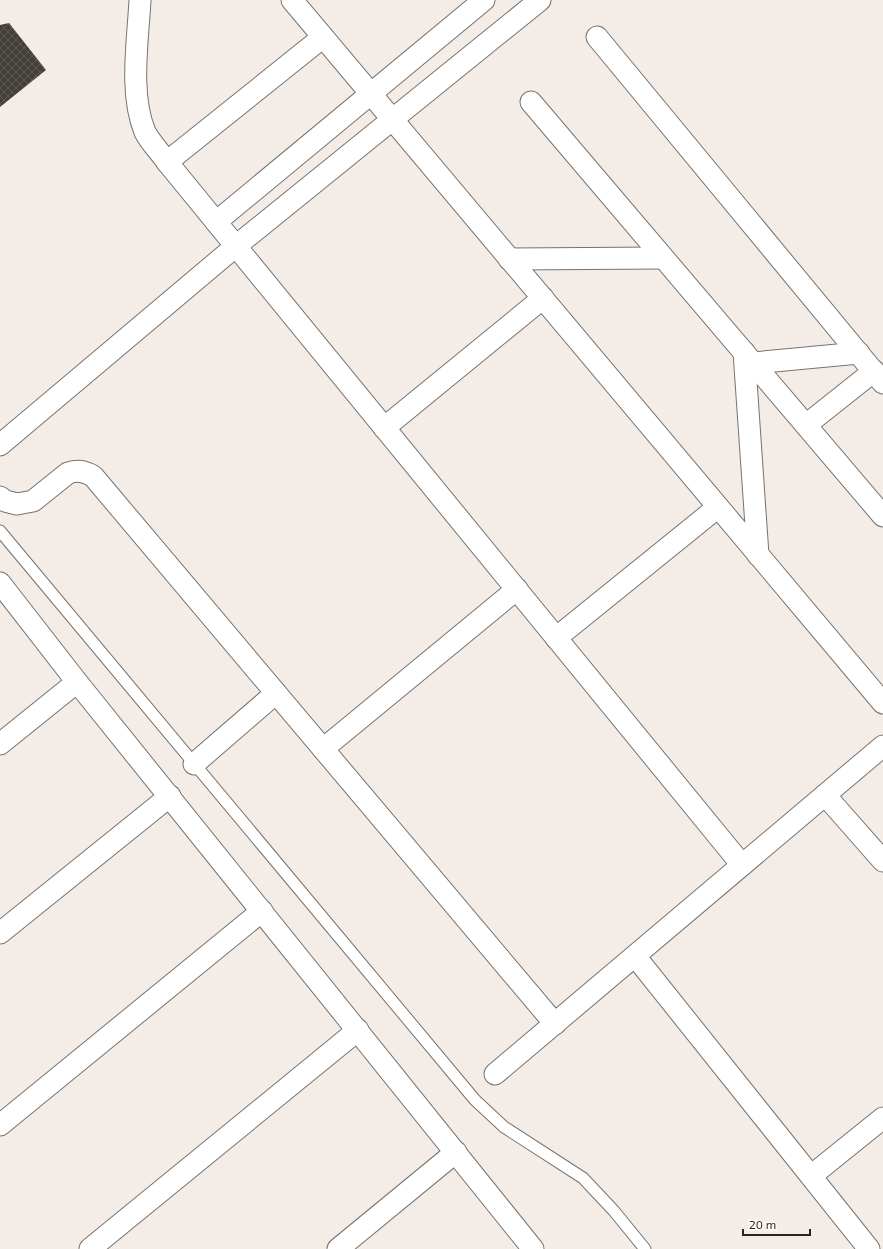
<svg xmlns="http://www.w3.org/2000/svg" width="883" height="1249" font-family="'Exo 2',sans-serif">
	<style>
		.building { fill: url(#building-cross-hatch) }
		.lines { fill: none; stroke-linecap: round; stroke-linejoin: round }
		.service-casing { stroke: #79726d; stroke-width: 13 }
		.minor-casing { stroke: #79726d; stroke-width: 23 }
		.service { stroke: #fff; stroke-width: 11 }
		.minor { stroke: #fff; stroke-width: 21 }
	</style>
	<defs>
		<pattern id="building-cross-hatch" width="8" height="8" patternUnits="userSpaceOnUse"><rect width="8" height="8" fill="#434039"/><path d="M0 0l8 8M0 8l8-8" fill="none" stroke="#5c5953"/></pattern>
	</defs>
	<rect width="100%" height="100%" fill="#f4ece6"/>
	<!-- building -->
	<polygon class="building" points="9,23 46,70 0,107 0,25"/>
	<g class="lines">
		<defs>
			<polyline id="service" points="0,531 475,1100 504,1127 583,1178 614,1211 645,1249"/>
			<g id="minor">
				<path d="M140,0C138,40 129,94 145,132C150,142 160,152 167,162L742,865"/>
				<polyline points="292,0 883,703"/>
				<polyline points="597,37 883,383"/>
				<polyline points="531,102 883,516"/>
				<polyline points="167,162 323,37"/>
				<polyline points="216,222 484,0"/>
				<polyline points="509,259 663,258"/>
				<polyline points="744,352 758,555"/>
				<polyline points="753,363 859,353"/>
				<polyline points="806,425 874,371"/>
				<polyline points="384,428 543,298"/>
				<polyline points="0,445 236,246 540,0"/>
				<path d="M0,497L5,501L17,504L33,501L68,473C78,470 84,471 93,476L555,1024"/>
				<polyline points="0,583 77,682 533,1249"/>
				<polyline points="556,638 718,507"/>
				<polyline points="0,744 77,682"/>
				<polyline points="323,749 517,589"/>
				<polyline points="194,764 276,693"/>
				<polyline points="825,795 883,861"/>
				<polyline points="0,933 170,796"/>
				<polyline points="635,956 869,1249"/>
				<polyline points="495,1074 883,746"/>
				<polyline points="0,1125 262,911"/>
				<polyline points="811,1176 883,1118"/>
				<polyline points="90,1249 358,1030"/>
				<polyline points="338,1249 456,1152"/>
			</g>
		</defs>
		<!-- service casing -->
		<use href="#service" class="service-casing"/>
		<!-- minor casing -->
		<use href="#minor" class="minor-casing"/>
		<!-- service -->
		<use href="#service" class="service"/>
		<!-- minor -->
		<use href="#minor" class="minor"/>
	</g>
	<!-- scale -->
	<path d="M743 1229v6h67v-6" fill="none" stroke="#272422" stroke-width="2"/>
	<text x="749" y="1229" font-size="12" fill="#272422" stroke="#fffaf7" stroke-width="3" paint-order="stroke">20 m</text>
</svg>
